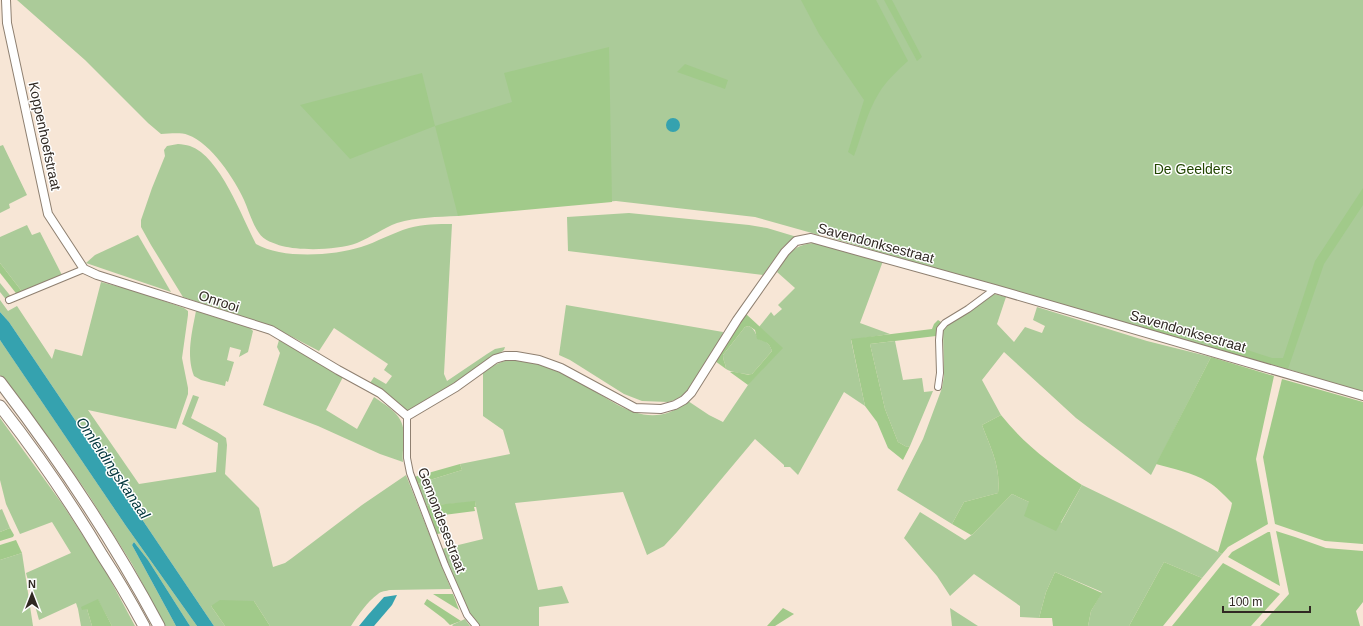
<svg xmlns="http://www.w3.org/2000/svg" width="1363" height="626" font-family="Helvetica,sans-serif">
	<style>
		.green { fill: #abcb99 }
		.forest { fill: #a1ca8a }
		.water { fill: #35a2af }
		.lines { fill: none; stroke-linecap: round; stroke-linejoin: round }
		.minor-casing { stroke: #8f8071; stroke-width: 8 }
		.tertiary-casing { stroke: #8f8071; stroke-width: 10 }
		.motorway-casing { stroke: #8f8071; stroke-width: 13 }
		.minor { stroke: #fff; stroke-width: 6 }
		.tertiary { stroke: #fff; stroke-width: 8 }
		.motorway { stroke: #fff; stroke-width: 11 }
		.labels { text-anchor: middle; stroke-width: 3; stroke-linejoin: round; paint-order: stroke }
		.street-label { font-size: 14px; fill: #302923; stroke: #fff }
		.park-label { font-size: 14px; fill: #214500; stroke: #fff }
		.water-label { font-size: 15px; font-style: italic; fill: #03373c; stroke: #fff }
	</style>
	<rect width="100%" height="100%" fill="#f7e6d6"/>
	<!-- green -->
	<g class="green">
		<path d="M17,0H1363V393L1294,371L1128,326L1040,298L1039,299L828,237V235L820,233L819,235L755,217L616,201L458,214V216C437,217 417,217 397,223C383,228 372,237 357,243C338,250 302,251 282,246C275,244 263,240 259,233C253,225 248,209 244,200C235,180 211,143 188,135C180,132 169,134 161,134L148,123L85,60Z"/>
		<path d="M178,144C182,144 186,145 190,146C220,156 242,218 256,244C281,259 333,256 361,247C377,242 392,233 409,228C423,224 438,224 452,224L444,374L447,381L487,354L495,349L505,347L504,350L453,386H449L409,413L388,395L370,383L374,377L386,384L392,376L384,370L388,364L334,328L319,351L277,329L183,297L151,245L141,227V220L152,188L165,156L164,150L167,146Z"/>
		<polygon points="3,145 27,195 9,204 10,208 0,213 0,146"/>
		<polygon points="629,213 749,225 767,228 797,237 783,247 763,275 568,251 567,217"/>
		<polygon points="27,225 32,235 40,232 62,275 24,294 0,263 0,237"/>
		<polygon points="138,235 171,292 86,263 95,255"/>
		<path d="M813,243L824,244L883,261L860,323L890,334L851,340L865,406L844,392L798,475L790,467H784V465L755,439L677,532L664,546L647,555L623,492L515,503L538,590L562,586L569,603L539,607V626H480C464,613 451,569 442,549L483,539L475,502L426,506L417,484L462,470L460,464L510,454L503,430L483,416V373C489,369 495,364 502,362C511,358 522,360 532,363C539,364 547,365 553,368C563,372 573,378 583,384C617,404 650,433 688,401L709,415L723,422L750,382L782,348L759,327L771,312L774,316L782,309L778,305L795,288L777,272C788,255 791,246 813,243Z"/>
		<path d="M101,282L135,291L184,308L188,311V315L182,358L188,388V394L176,429L88,410L139,484L216,472L218,443L182,424L193,395L199,397L191,418L217,432L226,438L227,445L225,474L259,508L273,567L285,563L292,558L362,505L406,475L451,589L390,590C386,591 381,591 378,594C367,602 358,615 351,626H270L254,601L211,606L225,626H214L9,322L0,312V300L8,311L17,306L52,359L55,349L82,356Z"/>
		<polygon points="0,283 13,299 8,302 0,292"/>
		<path d="M994,294L1006,297L997,324L1014,342L1025,327L1042,333L1045,326L1033,320L1037,307L1147,341L1211,357L1151,475L1076,418L1004,352L982,380L1001,415L982,425C991,449 1001,467 998,493L964,502L952,524L897,490L923,439L942,388L944,376L943,330L946,325L975,308Z"/>
		<polygon points="566,305 723,332 722,340 685,394 678,399 668,402 642,401 624,394 570,360 559,355"/>
		<path d="M196,311L250,328L253,331L248,352L239,357L241,350L230,347L227,360L234,362L228,382L226,381L225,386L201,380L194,376C186,355 192,332 196,311Z"/>
		<path d="M749,326C757,331 754,334 760,340C767,340 770,345 772,351L752,374C747,375 730,372 726,369C726,364 723,361 723,355L745,327Z"/>
		<polygon points="0,340 126,526 197,626 190,626 148,560 134,542 132,545 176,626 165,626 132,564 88,494 58,450 0,375"/>
		<path d="M279,340L343,377L326,410L357,429L374,397C390,408 404,415 404,436C404,445 402,453 403,462L380,454L318,426L263,405L280,353L277,347Z"/>
		<polygon points="895,341 903,380 922,378 924,392 933,391 910,446 907,447 898,442 885,409 870,344"/>
		<polygon points="0,418 63,505 105,570 135,626 112,626 98,600 85,609 87,609 92,626 81,626 78,609 76,603 39,620 26,573 71,553 52,522 20,534 6,504 0,480"/>
		<polygon points="1082,485 1175,530 1222,554 1202,578 1164,562 1129,626 1088,626 1091,611 1102,592 1055,572 1046,592 1039,618 1020,617 1020,606 974,574 950,596 937,576 904,538 920,512 965,540 973,534 1012,494 1029,502 1061,523"/>
		<polygon points="2,509 10,528 0,532 0,510"/>
		<polygon points="22,553 33,626 0,626 0,560"/>
		<polygon points="950,608 978,626 952,626"/>
		<polygon points="465,619 470,626 453,626 452,625"/>
	</g>
	<!-- forest -->
	<g class="forest">
		<path d="M801,0H876L908,61C898,70 886,81 879,93C867,112 862,135 854,156L848,152L864,100L819,34Z"/>
		<polygon points="884,0 892,0 922,57 917,61"/>
		<polygon points="609,47 612,202 458,216 435,126 350,159 300,105 422,73 435,126 512,102 504,73"/>
		<polygon points="685,64 728,80 725,89 677,72"/>
		<polygon points="1363,188 1363,205 1324,264 1288,369 1210,346 1213,339 1272,358 1283,358 1315,261"/>
		<polygon points="0,263 24,294 19,297 0,273"/>
		<path d="M746,314L783,348L748,385L730,372C738,371 744,376 752,374L772,351C768,341 767,343 757,339L755,330L749,326L745,327L723,355C723,361 726,364 726,369L715,361Z"/>
		<polygon points="938,320 941,322 936,336 870,344 885,409 898,442 907,447 910,446 903,460 888,448 877,422 865,406 851,339 932,329 934,324"/>
		<polygon points="1144,321 1200,335 1206,337 1203,343 1186,338 1142,329"/>
		<path d="M1211,357L1274,376L1256,459L1268,524L1228,547L1222,554L1218,552L1231,508L1232,503C1224,495 1217,487 1208,482C1192,472 1173,469 1156,464Z"/>
		<polygon points="1282,379 1363,402 1363,544 1325,541 1275,524 1263,457"/>
		<path d="M1001,415C1023,443 1052,465 1082,485L1056,531L1024,516L1029,502L1012,494L973,534L971,535L952,524L964,502L998,493C1001,467 991,449 982,425Z"/>
		<polygon points="460,464 462,470 417,484 414,477"/>
		<polygon points="475,501 476,507 474,507 475,511 436,516 443,533 437,534 426,506"/>
		<polygon points="10,528 14,535 13,537 0,541 0,532"/>
		<polygon points="1276,531 1295,537 1326,548 1363,551 1363,602 1356,611 1360,626 1260,626 1289,594"/>
		<polygon points="1268,532 1270,532 1280,586 1228,557 1232,552"/>
		<polygon points="16,540 22,553 0,560 0,545"/>
		<polygon points="1164,562 1202,578 1163,626 1129,626"/>
		<polygon points="1223,563 1280,594 1251,626 1172,626"/>
		<polygon points="1055,572 1102,593 1091,611 1088,626 1053,626 1052,618 1039,618 1046,592"/>
		<polygon points="433,594 453,594 459,610"/>
		<polygon points="98,599 112,626 92,626 87,609 82,610 81,607"/>
		<polygon points="427,599 461,621 450,625 444,619 424,604"/>
		<polygon points="220,600 254,601 270,626 225,626 211,606"/>
		<polygon points="783,608 794,614 775,626 767,626"/>
	</g>
	<!-- water -->
	<g class="water">
		<circle cx="673" cy="125" r="7"/>
		<polygon points="0,312 9,322 214,626 197,626 126,526 4,346 0,340"/>
		<polygon points="134,542 148,560 190,626 176,626 132,545"/>
		<polygon points="397,595 392,605 374,626 359,626 368,615 384,597"/>
	</g>
	<g class="lines">
		<defs>
			<g id="minor">
				<polyline points="9,300 84,269"/>
				<polyline points="938,387 940,373 939,340 940,329 945,323 968,309 995,289"/>
				<polyline points="407,416 407,458 410,473 445,565 467,615 476,626"/>
			</g>
			<polyline id="tertiary" points="6,0 7,23 48,214 84,269 97,275 271,330 338,370 380,393 407,416 456,387 495,359 505,356 516,356 539,360 561,368 635,408 661,409 675,405 684,400 691,393 737,320 785,252 796,241 811,238 995,289 1363,396"/>
			<g id="motorway">
				<path d="M0,382C59,459 113,540 159,626"/>
				<path d="M0,406C37,453 71,503 102,555C117,578 131,602 144,626"/>
			</g>
		</defs>
		<!-- minor casing -->
		<use href="#minor" class="minor-casing"/>
		<!-- tertiary casing -->
		<use href="#tertiary" class="tertiary-casing"/>
		<!-- motorway casing -->
		<use href="#motorway" class="motorway-casing"/>
		<!-- minor -->
		<use href="#minor" class="minor"/>
		<!-- tertiary -->
		<use href="#tertiary" class="tertiary"/>
		<!-- motorway -->
		<use href="#motorway" class="motorway"/>
	</g>
	<g class="labels">
		<!-- street labels -->
		<g class="street-label">
			<text transform="translate(45 136) rotate(78)" y="5">Koppenhoefstraat</text>
			<text transform="translate(876 243) rotate(15)" y="5">Savendonksestraat</text>
			<text transform="translate(219 301) rotate(18)" y="5">Onrooi</text>
			<text transform="translate(1188 331) rotate(16)" y="5">Savendonksestraat</text>
			<text transform="translate(442 520) rotate(69)" y="5">Gemondesestraat</text>
		</g>
		<!-- park labels -->
		<g class="park-label">
			<text x="1193" y="174">De Geelders</text>
		</g>
		<!-- water labels -->
		<g class="water-label">
			<text transform="translate(113 468) rotate(56)" y="5">Omleidingskanaal</text>
		</g>
	</g>
	<!-- north arrow -->
	<g transform="translate(32 594)" stroke="#ffffff" stroke-width="3" paint-order="stroke">
	<path d="M0-3L7 15L0 10L-7 15Z" fill="#302923"/>
	<text y="-6" font-size="11" font-weight="bold" text-anchor="middle" fill="#302923">N</text>
	</g>
	<!-- scale -->
	<path d="M1223 606v6h87v-6" fill="none" stroke="#302923" stroke-width="2"/>
	<text x="1229" y="606" font-size="12" fill="#302923" stroke="#ffffff" stroke-width="3" paint-order="stroke">100 m</text>
</svg>
